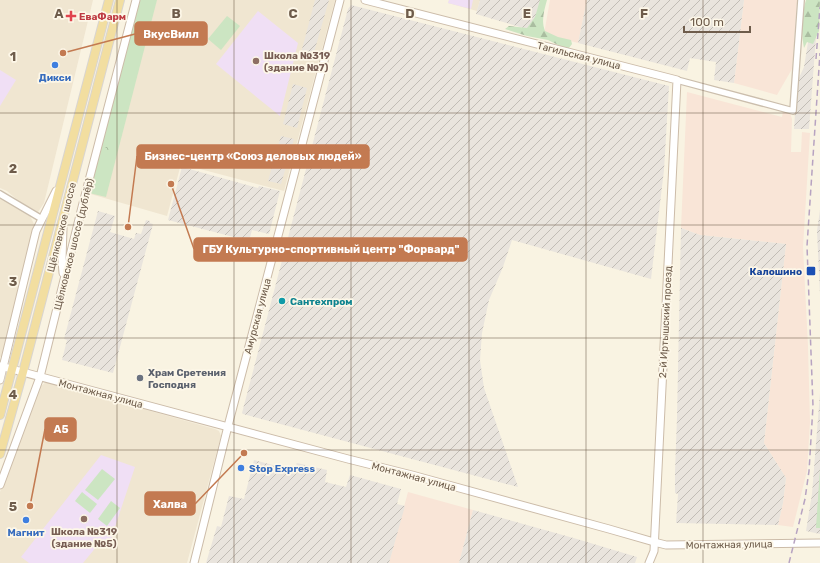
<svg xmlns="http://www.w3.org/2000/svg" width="820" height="563" font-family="Rubik,sans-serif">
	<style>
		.residential { fill: #f0e6d1 }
		.commercial { fill: #f9e5d7 }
		.industrial { fill: url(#industrial-furrows) }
		.education { fill: #f0dff5 }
		.grass { fill: #cce5c2 }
		.forest { fill: url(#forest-firs) }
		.park { fill: url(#park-crowns) }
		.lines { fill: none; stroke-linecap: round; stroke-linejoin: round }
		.street-casing { stroke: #cbbead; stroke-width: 8 }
		.secondary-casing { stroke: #ccbca9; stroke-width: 9 }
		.primary-casing { stroke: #d9d5d0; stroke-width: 10 }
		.street { stroke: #fff; stroke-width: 5.5 }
		.secondary { stroke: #fff; stroke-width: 7 }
		.primary { stroke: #f2dea0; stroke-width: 8 }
		.rail { stroke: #b7a3c1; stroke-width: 1.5; stroke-dasharray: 6 4; stroke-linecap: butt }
		.grid { fill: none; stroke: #6e5c4b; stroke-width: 1; stroke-opacity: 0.55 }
		.health-dot { fill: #e0444e; stroke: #fdf7e8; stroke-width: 1.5 }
		.education-dot { fill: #8d6e63; stroke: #fdf7e8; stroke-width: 1.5 }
		.shop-dot { fill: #3f7fe0; stroke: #fdf7e8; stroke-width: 1.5 }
		.transit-dot { fill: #1a4fb4; stroke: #fdf7e8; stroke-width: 1.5 }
		.culture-dot { fill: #0f9aa8; stroke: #fdf7e8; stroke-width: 1.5 }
		.worship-dot { fill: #6b7280; stroke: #fdf7e8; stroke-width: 1.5 }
		.labels { text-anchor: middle; stroke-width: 3.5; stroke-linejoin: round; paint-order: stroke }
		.health-label { font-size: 10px; font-weight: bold; fill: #be3a42; stroke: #fdf7e8; text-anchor: start }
		.education-label { font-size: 10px; font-weight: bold; fill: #785e54; stroke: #fdf7e8; text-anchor: start }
		.street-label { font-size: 10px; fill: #6e5c4b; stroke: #fdf7e8 }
		.shop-label { font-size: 10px; font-weight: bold; fill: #366cbe; stroke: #fdf7e8 }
		.transit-label { font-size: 10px; font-weight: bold; fill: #164399; stroke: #fdf7e8; text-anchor: end }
		.culture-label { font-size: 10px; font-weight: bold; fill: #0d838f; stroke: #fdf7e8; text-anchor: start }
		.worship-label { font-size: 10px; font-weight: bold; fill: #5b616d; stroke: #fdf7e8; text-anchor: start }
		.grid-label { font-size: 13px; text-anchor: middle; font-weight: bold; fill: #6e5c4b; stroke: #fdf7e8; stroke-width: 3.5; stroke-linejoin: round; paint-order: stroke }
		.leader { fill: none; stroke: #c37a51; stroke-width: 1.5 }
		.callout-dot { fill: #c37a51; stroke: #fdf7e8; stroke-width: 1.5 }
		.callout { fill: #c37a51; stroke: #c37a51; stroke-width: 1.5 }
		.callout-label { font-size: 11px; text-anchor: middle; font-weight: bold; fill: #fff }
	</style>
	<defs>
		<pattern id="industrial-furrows" width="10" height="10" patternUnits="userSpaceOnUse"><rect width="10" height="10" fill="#e9e4dd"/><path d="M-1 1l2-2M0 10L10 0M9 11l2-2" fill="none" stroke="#c1bcb5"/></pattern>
		<pattern id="forest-firs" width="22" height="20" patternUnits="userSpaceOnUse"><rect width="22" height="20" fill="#cce5c2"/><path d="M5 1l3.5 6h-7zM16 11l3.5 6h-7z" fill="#aabda0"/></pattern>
		<pattern id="park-crowns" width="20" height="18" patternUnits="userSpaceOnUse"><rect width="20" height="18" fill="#cce5c2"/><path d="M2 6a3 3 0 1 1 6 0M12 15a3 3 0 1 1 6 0" fill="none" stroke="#aabda0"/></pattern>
	</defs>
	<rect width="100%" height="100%" fill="#f9f3e2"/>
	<!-- residential -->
	<g class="residential">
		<polygon points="0,0 93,0 44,203 38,212 20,202 7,191 0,188"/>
		<polygon points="138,0 335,0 284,191 181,164 167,216 87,193"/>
		<polygon points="449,0 480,0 477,11 448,3"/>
		<polygon points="0,196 29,214 34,224 4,356 0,357"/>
		<polygon points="46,382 215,429 219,431 221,436 187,563 0,563 0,492 40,387"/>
	</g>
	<!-- commercial -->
	<g class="commercial">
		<polygon points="550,0 587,0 578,43 544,34"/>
		<polygon points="744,0 797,0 792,69 777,95 734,83"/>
		<polygon points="687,92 782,117 783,111 790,113 792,119 791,152 801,152 802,132 810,133 803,247 808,346 810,422 807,471 793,527 778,525 783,503 786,478 764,443 786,244 700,235 681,228"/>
		<polygon points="408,492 473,510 459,563 389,563"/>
	</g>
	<!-- industrial -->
	<g class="industrial">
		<polygon points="315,0 329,0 313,56 301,53"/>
		<polygon points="480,0 543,0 537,32 476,14"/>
		<polygon points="587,0 744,0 734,83 714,80 716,62 690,58 687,71 578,43"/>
		<polygon points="351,5 669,86 664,170 651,279 512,240 503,267 489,300 482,333 480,360 484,388 518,487 243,414 242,413 348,9"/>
		<polygon points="809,36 816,37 809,129 794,129 797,82 804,67"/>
		<polygon points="293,84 307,88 297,128 283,124"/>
		<polygon points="281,136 294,139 281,184 268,181"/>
		<polygon points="182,167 258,188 259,186 280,191 269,234 252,230 249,241 168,220"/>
		<polygon points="820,210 820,295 817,231"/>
		<polygon points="98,211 115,216 110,232 134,239 136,233 141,234 146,220 150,221 150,223 153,224 113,373 62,360 67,340 64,339"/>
		<polygon points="681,228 700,235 786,244 764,443 786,478 783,503 778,525 676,523 678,494 675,493 675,472 677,417"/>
		<polygon points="820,393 820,534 806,531 812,494"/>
		<polygon points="254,460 295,471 297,463 327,470 325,482 346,487 350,475 401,489 397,504 405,506 389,563 206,563 217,526 221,527 229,496 244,499"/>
		<polygon points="473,510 577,539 637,557 635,563 459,563"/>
	</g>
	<!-- education -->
	<g class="education">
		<polygon points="449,0 473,0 471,9 448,3"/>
		<polygon points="258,11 298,43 280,116 216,64"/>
		<polygon points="0,70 16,80 0,106"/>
		<polygon points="101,455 135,467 109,545 102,540 83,563 29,563 21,557"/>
	</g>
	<!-- grass -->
	<g class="grass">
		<polygon points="140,0 157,0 106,197 89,193"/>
		<polygon points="227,16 240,26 221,50 208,39"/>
		<polygon points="820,468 820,528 816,528"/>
		<polygon points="102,469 115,479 98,500 85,490"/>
		<polygon points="82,492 97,504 90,513 75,501"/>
		<polygon points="111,501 120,508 107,526 98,519"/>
	</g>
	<!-- forest -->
	<g class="forest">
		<path d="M540,0H547C544,11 541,21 545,31L558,37L571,40L572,44L569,48H564L548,40L527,36L505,29L509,26L527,28L535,17Z"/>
		<path d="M806,0H820L819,31L813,44L807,42L804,48C801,32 801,15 806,0Z"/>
	</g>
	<!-- park -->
	<polygon class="park" points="111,141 117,146 111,153 105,148"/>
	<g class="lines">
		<defs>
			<g id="street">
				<polyline points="677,80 793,111 801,0"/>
				<polyline points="0,194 42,219"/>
			</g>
			<g id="secondary">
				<polyline points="365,0 677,80 654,551 649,563"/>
				<polyline points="63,228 62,260 63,273"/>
				<polyline points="0,366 348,459 412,475 609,529 654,542 666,545 820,543"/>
				<polyline points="0,380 36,231 56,191"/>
				<polyline points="0,485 40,377 82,207 136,0"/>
				<polyline points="194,563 228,426 340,0"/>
			</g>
			<g id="primary">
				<polyline points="0,415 109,0"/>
				<polyline points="0,454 23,372 120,0"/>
			</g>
		</defs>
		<!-- street casing -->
		<use href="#street" class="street-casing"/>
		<!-- secondary casing -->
		<use href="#secondary" class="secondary-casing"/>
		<!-- primary casing -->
		<use href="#primary" class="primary-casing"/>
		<!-- street -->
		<use href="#street" class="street"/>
		<!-- secondary -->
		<use href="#secondary" class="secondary"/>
		<!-- primary -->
		<use href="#primary" class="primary"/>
		<!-- rail -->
		<g class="rail">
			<polyline points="816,59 820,7"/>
			<polyline points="789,563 805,499 809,471 813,406 807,246 820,53"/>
		</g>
	</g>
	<!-- grid -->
	<path class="grid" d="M117,0V563M234,0V563M351,0V563M469,0V563M586,0V563M703,0V563M0,113H820M0,225H820M0,338H820M0,450H820"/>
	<!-- markers -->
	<path class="health-dot" d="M69 10h4v4h4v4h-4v4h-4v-4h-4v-4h4z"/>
	<g class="education-dot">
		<circle cx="256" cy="61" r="4"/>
		<circle cx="84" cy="519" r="4"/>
	</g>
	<g class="shop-dot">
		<circle cx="55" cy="65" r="4"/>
		<circle cx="241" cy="468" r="4"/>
		<circle cx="26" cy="520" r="4"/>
	</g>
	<rect class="transit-dot" x="806" y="266" width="10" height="10" rx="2"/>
	<circle class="culture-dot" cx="282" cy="301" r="4"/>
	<circle class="worship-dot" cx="140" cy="378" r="4"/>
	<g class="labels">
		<!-- health labels -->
		<g class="health-label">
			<text x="79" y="20">ЕваФарм</text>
		</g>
		<!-- education labels -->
		<g class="education-label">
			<text x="264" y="59">Школа №319<tspan x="264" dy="12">(здание №7)</tspan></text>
			<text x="84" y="535" text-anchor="middle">Школа №319<tspan x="84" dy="12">(здание №5)</tspan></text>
		</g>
		<!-- street labels -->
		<g class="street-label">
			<text transform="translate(579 55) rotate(14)" y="4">Тагильская улица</text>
			<text transform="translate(61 227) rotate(-76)" y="4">Щёлковское шоссе</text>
			<text transform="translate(73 244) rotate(-76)" y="4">Щёлковское шоссе (дублёр)</text>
			<text transform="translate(257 316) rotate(-75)" y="4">Амурская улица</text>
			<text transform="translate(665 322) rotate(-87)" y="4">2-й Иртышский проезд</text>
			<text transform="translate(101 393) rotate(15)" y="4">Монтажная улица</text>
			<text transform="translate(414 476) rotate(15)" y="4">Монтажная улица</text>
			<text transform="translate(729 544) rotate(-1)" y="4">Монтажная улица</text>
		</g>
		<!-- shop labels -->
		<g class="shop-label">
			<text x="55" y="81">Дикси</text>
			<text x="249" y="472" text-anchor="start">Stop Express</text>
			<text x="26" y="536">Магнит</text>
		</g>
		<!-- transit labels -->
		<g class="transit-label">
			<text x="802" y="275">Калошино</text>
		</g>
		<!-- culture labels -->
		<g class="culture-label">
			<text x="290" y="305">Сантехпром</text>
		</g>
		<!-- worship labels -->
		<g class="worship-label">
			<text x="148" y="376">Храм Сретения<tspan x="148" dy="12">Господня</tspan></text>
		</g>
	</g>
	<g class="grid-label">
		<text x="59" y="18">A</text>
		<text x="176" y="18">B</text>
		<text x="293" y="18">C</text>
		<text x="410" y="18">D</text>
		<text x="527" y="18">E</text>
		<text x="644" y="18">F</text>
		<text x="13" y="61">1</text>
		<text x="13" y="173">2</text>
		<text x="13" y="286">3</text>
		<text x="13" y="399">4</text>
		<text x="13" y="511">5</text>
	</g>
	<!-- callouts -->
	<path class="leader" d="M63 53L135 34M128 227L137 156M171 184L194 249M30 506L45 429M244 453L195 504"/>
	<g class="callout-dot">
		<circle cx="63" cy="53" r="4"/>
		<circle cx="128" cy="227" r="4"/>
		<circle cx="171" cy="184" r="4"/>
		<circle cx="30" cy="506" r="4"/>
		<circle cx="244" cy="453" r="4"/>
	</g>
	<g class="callout">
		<rect x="135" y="22" width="72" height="23" rx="4"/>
		<rect x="137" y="145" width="232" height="23" rx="4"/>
		<rect x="194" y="238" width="273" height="23" rx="4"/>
		<rect x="45" y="418" width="31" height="23" rx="4"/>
		<rect x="145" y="492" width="50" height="23" rx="4"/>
	</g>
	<g class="callout-label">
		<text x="171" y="38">ВкусВилл</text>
		<text x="253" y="160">Бизнес-центр «Союз деловых людей»</text>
		<text x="331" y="253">ГБУ Культурно-спортивный центр "Форвард"</text>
		<text x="61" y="433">А5</text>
		<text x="170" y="508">Халва</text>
	</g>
	<!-- scale -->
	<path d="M684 26v6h66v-6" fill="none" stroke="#6e5c4b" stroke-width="2"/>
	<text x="690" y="26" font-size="12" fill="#6e5c4b" stroke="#fdf7e8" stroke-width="3" paint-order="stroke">100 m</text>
</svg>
